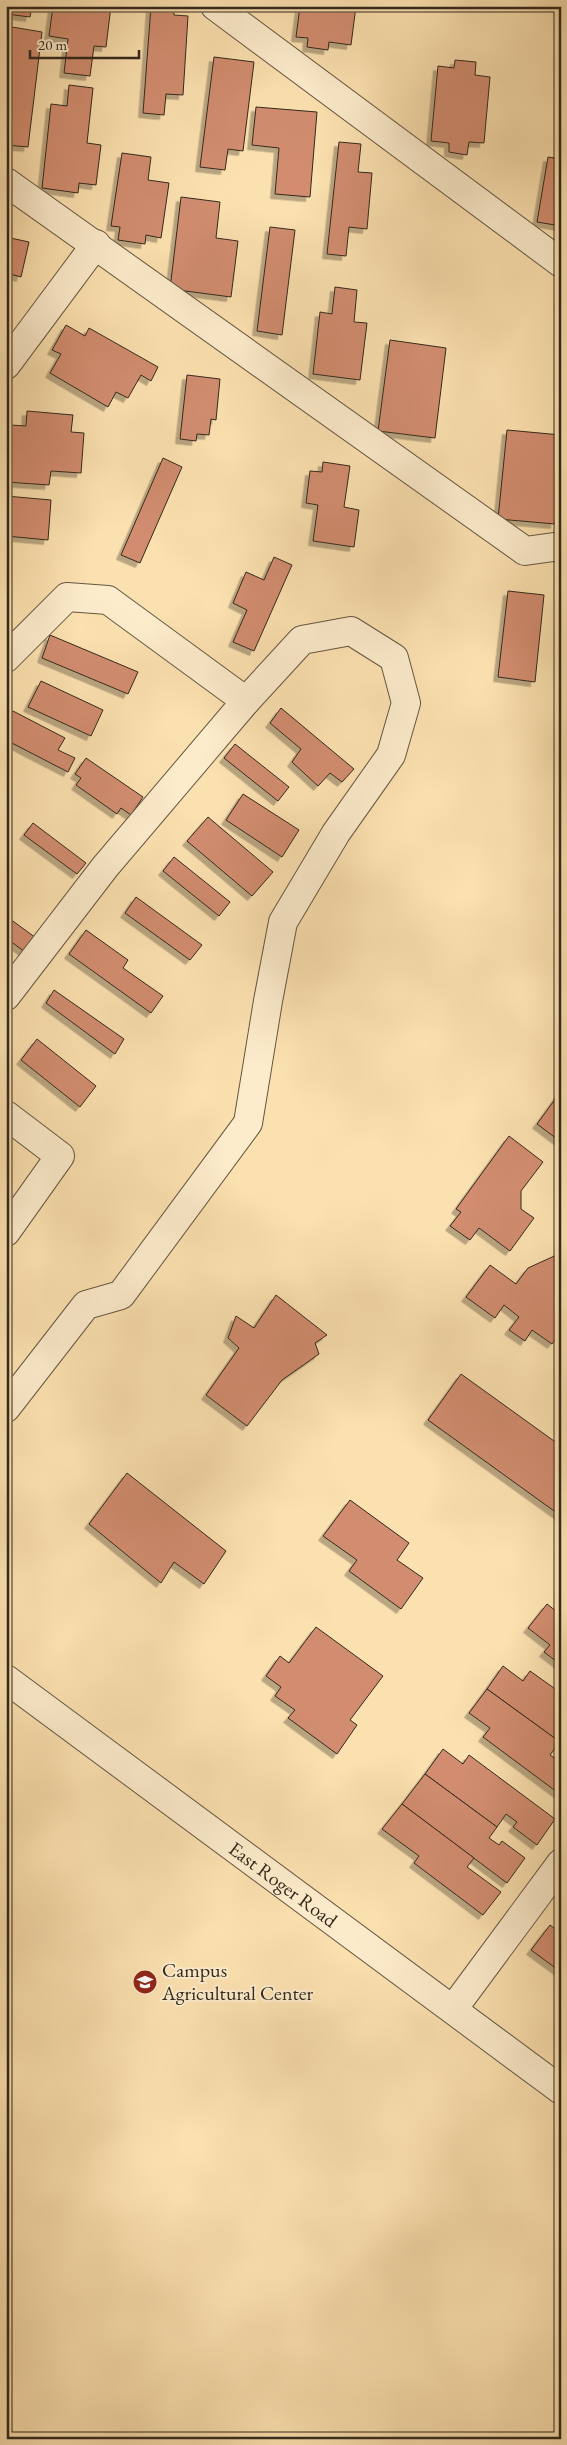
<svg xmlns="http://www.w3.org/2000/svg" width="567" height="2445" font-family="'EB Garamond',serif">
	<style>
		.building { fill: #d28d6f; stroke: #32291d; filter: url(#shadow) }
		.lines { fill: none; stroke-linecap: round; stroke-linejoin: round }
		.minor-casing { stroke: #645742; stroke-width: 30 }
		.minor { stroke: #fdeccc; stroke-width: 28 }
		.labels { text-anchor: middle; stroke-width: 4; stroke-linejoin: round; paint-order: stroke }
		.street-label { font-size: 20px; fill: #32291d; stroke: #fdeccc }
		.poi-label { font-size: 20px; fill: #32291d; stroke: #fdeccc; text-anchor: start }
	</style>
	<defs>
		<filter id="shadow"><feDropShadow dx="-4.5" dy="4.5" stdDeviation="0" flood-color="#0004"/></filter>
	</defs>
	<rect width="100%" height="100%" fill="#fce1b0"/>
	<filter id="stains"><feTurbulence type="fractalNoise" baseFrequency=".004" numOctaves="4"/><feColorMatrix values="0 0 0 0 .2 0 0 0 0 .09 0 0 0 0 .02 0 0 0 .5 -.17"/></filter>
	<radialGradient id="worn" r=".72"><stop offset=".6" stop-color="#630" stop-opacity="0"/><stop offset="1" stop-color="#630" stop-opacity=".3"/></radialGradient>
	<!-- building -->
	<g class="building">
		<polygon points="6,6 32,6 30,17 6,14"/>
		<polygon points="53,6 111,6 106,47 94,46 90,76 64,73 68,39 49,36"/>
		<polygon points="151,6 174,7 174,15 188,16 183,95 166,94 164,115 143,113"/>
		<polygon points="300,6 356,6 351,45 329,42 328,50 307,47 308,38 296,37"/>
		<polygon points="6,26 42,32 28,147 6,145"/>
		<polygon points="214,57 254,62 243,151 228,149 225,170 200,167"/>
		<polygon points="455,60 476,62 475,75 490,77 484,143 469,142 467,155 449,152 449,143 431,141 438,66 454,68"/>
		<polygon points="69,85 93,88 87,143 101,145 96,185 79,183 78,193 42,188 51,104 67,106"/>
		<polygon points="256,107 317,112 310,197 275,194 279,148 252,145"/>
		<polygon points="339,142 361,144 358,172 372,173 367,229 349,227 346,256 327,254"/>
		<polygon points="122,153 151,157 148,180 169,183 161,238 146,235 145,244 118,240 120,227 111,226"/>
		<polygon points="548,157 561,159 561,226 537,222"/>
		<polygon points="181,197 220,202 216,238 238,241 231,297 170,289"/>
		<polygon points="270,227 295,230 282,335 257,331"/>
		<polygon points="6,237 29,242 21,277 6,273"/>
		<polygon points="335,287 357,290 354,322 367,323 360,380 313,374 320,312 332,314"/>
		<polygon points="66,325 85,336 89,328 158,367 151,381 141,375 128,398 116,392 108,407 50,373 61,354 52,350"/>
		<polygon points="390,340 446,348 435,438 378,431"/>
		<polygon points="187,375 220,379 216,420 211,419 209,435 197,434 196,441 180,439"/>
		<polygon points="27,411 73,415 71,432 84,433 81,473 51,471 49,485 6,482 11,425 26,426"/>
		<polygon points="507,430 561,435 561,461 555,524 498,519"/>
		<polygon points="163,458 182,467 140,563 121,555"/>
		<polygon points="323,462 350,466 344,507 359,510 354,547 313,541 318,505 306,503 310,471 322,472"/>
		<polygon points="6,496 51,500 48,540 6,536"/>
		<polygon points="274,557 292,565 254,651 233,642 247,610 233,603 246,572 264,580"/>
		<polygon points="508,591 544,595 535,682 498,677"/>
		<polygon points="50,635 138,672 128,694 42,658"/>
		<polygon points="41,681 103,710 91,736 28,707"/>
		<polygon points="281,708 354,769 342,782 330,773 318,786 292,762 301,749 270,723"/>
		<polygon points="13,711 65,738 58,750 75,758 68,772 6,740 6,720"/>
		<polygon points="235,744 289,787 278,801 224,758"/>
		<polygon points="86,758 143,797 131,815 121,808 117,814 76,785 81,778 75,774"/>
		<polygon points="243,794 299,830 282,857 226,820"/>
		<polygon points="208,817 273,872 252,896 187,841"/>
		<polygon points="33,823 86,863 77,874 24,835"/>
		<polygon points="174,857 230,902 219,916 163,871"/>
		<polygon points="136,897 202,945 190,960 125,913"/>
		<polygon points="6,916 36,938 25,952 6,938"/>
		<polygon points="86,930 128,960 123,968 163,996 151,1013 69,954"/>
		<polygon points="54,990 124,1039 115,1054 46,1003"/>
		<polygon points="37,1039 96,1086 80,1107 21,1060"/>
		<polygon points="561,1091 561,1142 537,1124"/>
		<polygon points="509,1136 543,1162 521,1191 521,1209 534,1218 510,1251 479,1228 470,1240 450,1226 461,1212 456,1209"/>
		<polygon points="561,1253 561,1332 552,1344 532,1330 525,1341 509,1330 519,1317 504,1305 495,1318 466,1297 490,1265 516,1284 528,1268"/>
		<polygon points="276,1295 327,1335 315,1343 319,1354 282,1380 247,1426 206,1395 239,1348 228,1338 236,1316 254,1328"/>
		<polygon points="461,1374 561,1446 561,1516 428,1420"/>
		<polygon points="127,1473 226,1551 204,1584 174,1562 161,1583 89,1524"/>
		<polygon points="350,1500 409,1543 397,1560 423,1578 401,1609 349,1571 357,1560 323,1536"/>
		<polygon points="547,1604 561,1615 561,1665 544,1652 550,1645 528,1628"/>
		<polygon points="316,1627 383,1676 350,1720 357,1725 337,1754 288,1718 295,1710 275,1696 281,1687 266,1676 280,1656 289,1663"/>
		<polygon points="503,1666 523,1681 530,1671 561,1693 560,1742 487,1689"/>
		<polygon points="487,1689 560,1742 550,1755 559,1761 561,1758 561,1795 483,1737 490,1728 469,1713"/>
		<polygon points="443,1749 463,1764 469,1755 555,1819 537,1845 513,1827 517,1822 506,1814 497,1827 425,1774"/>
		<polygon points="425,1774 497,1827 489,1838 499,1845 502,1841 525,1858 507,1883 402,1804"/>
		<polygon points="402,1804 474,1858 467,1867 501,1892 483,1915 414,1863 419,1856 382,1829"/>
		<polygon points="550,1925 561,1933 561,1972 531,1950"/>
	</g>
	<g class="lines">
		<defs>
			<g id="minor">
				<polyline points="215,6 561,263"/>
				<polyline points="6,182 525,551 561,546"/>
				<polyline points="6,365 96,244"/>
				<polyline points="6,658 67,597 108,600 246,701 302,640 351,631 394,658 406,703 391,755 336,833 283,922 268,1001 248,1123 121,1295 86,1305 6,1408"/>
				<polyline points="6,996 105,867 246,701"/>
				<polyline points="6,1115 60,1156 6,1232"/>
				<path id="s1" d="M6,1679L561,2090"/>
				<polyline points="453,2009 561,1863"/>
			</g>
		</defs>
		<!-- minor casing -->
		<use href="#minor" class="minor-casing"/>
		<!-- minor -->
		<use href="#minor" class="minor"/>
	</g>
	<!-- icons -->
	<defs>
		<symbol id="university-disc" viewBox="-11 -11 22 22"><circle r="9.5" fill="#8f2418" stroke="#fdeccc"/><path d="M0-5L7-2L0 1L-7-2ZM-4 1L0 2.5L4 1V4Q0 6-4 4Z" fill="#fff"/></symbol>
	</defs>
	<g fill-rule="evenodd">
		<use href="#university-disc" x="131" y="1968" width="28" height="28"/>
	</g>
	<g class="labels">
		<!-- street labels -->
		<g class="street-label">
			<text dy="7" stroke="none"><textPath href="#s1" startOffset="345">East Roger Road</textPath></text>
		</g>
		<!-- poi labels -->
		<g class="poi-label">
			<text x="162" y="1977">Campus<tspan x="162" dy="23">Agricultural Center</tspan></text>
		</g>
	</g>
	<!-- margin -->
	<rect width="567" height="2445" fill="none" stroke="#fce1b0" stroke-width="25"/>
	<rect x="8" y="8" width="552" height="2430" fill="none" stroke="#32291d" stroke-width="2.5"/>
	<rect x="12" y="12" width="542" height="2420" fill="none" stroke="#32291d"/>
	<!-- scale -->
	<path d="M30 50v8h109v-8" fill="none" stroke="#32291d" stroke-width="2.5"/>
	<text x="38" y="50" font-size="15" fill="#32291d" stroke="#fdeccc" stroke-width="4" paint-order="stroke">20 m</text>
	<rect width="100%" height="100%" filter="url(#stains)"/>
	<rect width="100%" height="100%" fill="url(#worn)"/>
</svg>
